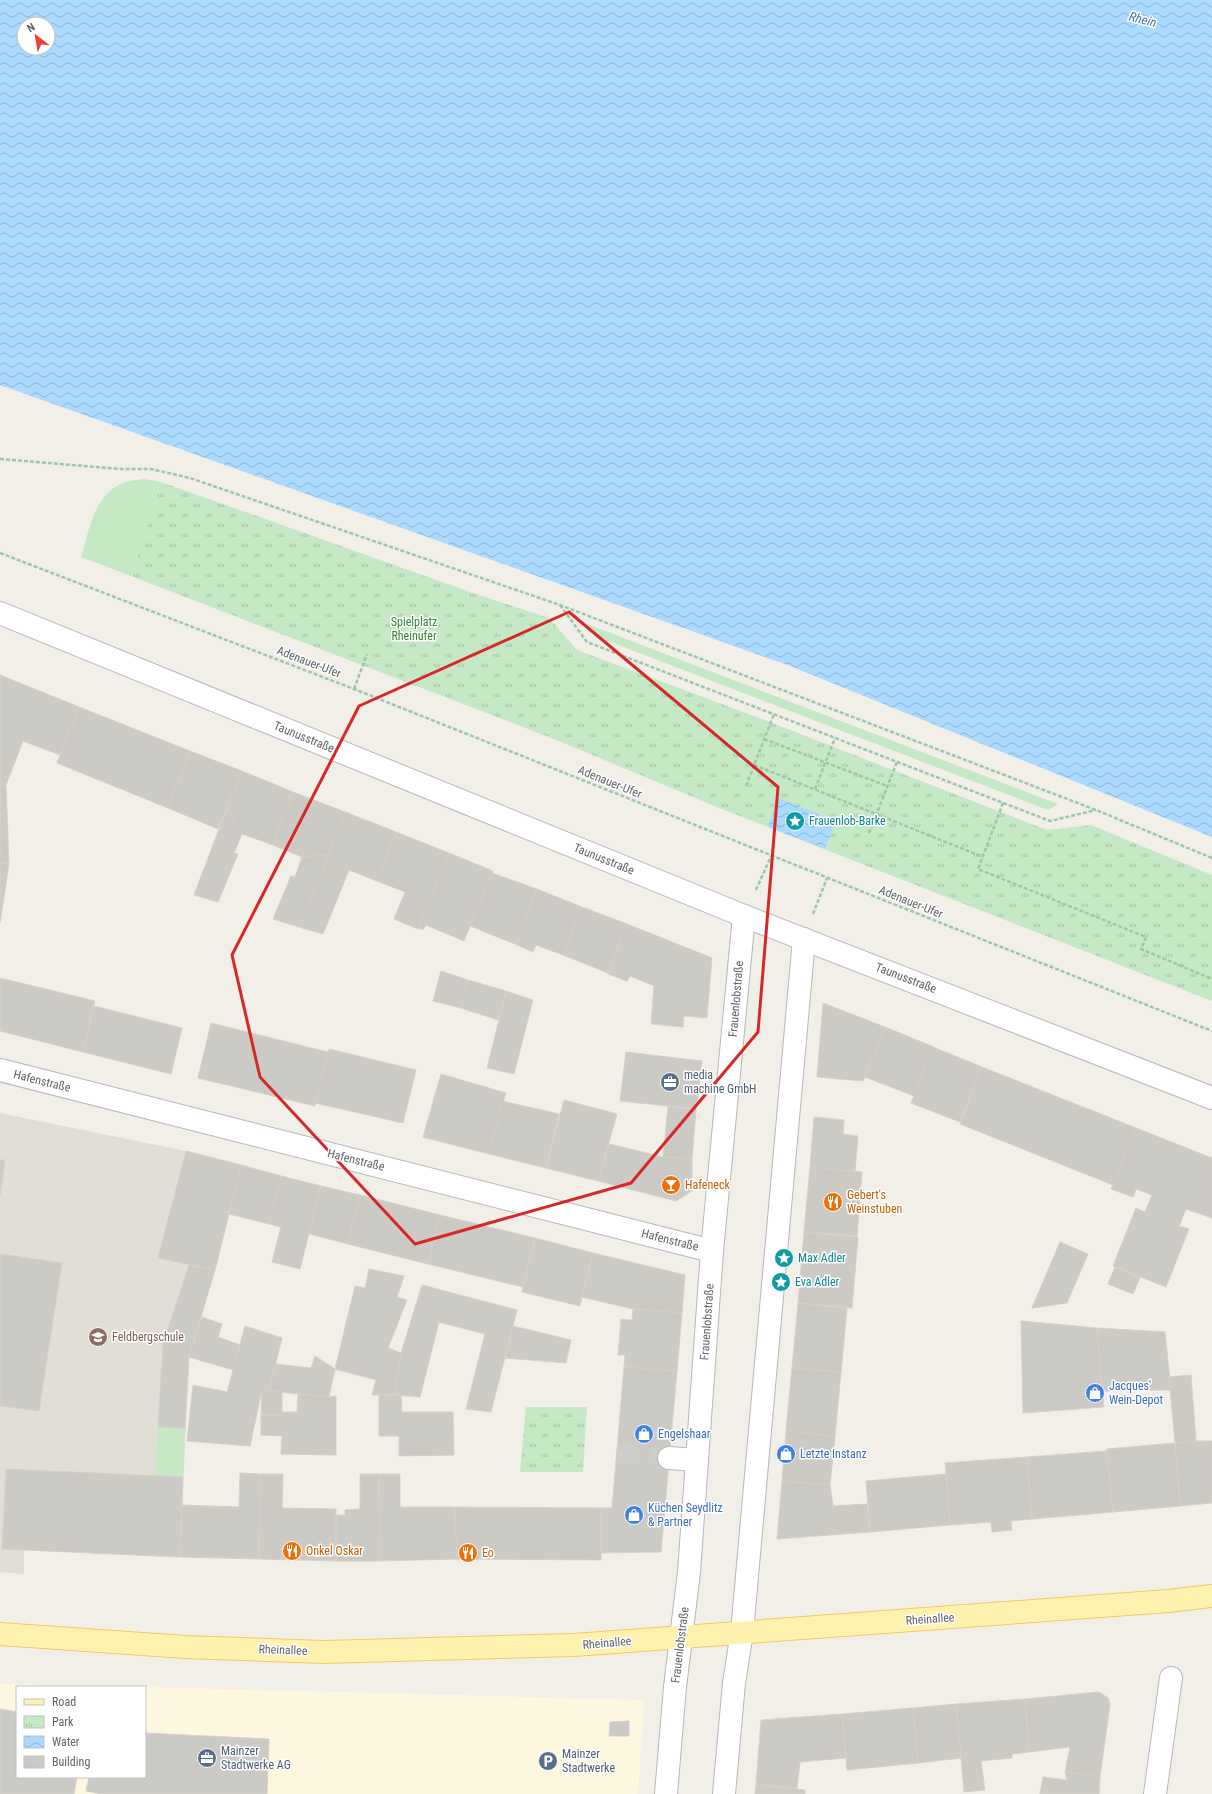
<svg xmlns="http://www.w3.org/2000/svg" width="1212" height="1794" font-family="'Roboto Condensed',sans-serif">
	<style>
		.commercial { fill: #fef7e0 }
		.education { fill: #e1ded6 }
		.green { fill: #c5e8c5 }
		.park { fill: url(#park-tufts) }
		.water { fill: url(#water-waves); fill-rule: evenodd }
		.building { fill: #cccac5; stroke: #d6d1c6 }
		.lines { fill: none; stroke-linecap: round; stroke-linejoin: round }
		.minor-tunnel { stroke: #ccccc8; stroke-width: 22; stroke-dasharray: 22 11; stroke-linecap: butt }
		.minor-casing { stroke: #b5b8bc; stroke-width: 24 }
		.major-casing { stroke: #f2c960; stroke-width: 24 }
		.path { stroke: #9cc7a9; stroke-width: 2.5; stroke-dasharray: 4 2; stroke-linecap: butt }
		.minor { stroke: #fff; stroke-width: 22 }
		.major { stroke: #fff2af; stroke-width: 22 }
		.marked { fill: none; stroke: #d62828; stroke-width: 3; stroke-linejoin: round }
		.labels { text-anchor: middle; stroke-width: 3; stroke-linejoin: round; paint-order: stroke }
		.park-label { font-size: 12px; fill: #348238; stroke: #fff }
		.street-label { font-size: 12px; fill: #5f6368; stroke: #fff }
		.culture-label { font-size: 12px; fill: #0d838f; stroke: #fff; text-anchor: start }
		.service-label { font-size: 12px; fill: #4e5e75; stroke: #fff; text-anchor: start }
		.food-label { font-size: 12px; fill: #c56008; stroke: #fff; text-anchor: start }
		.education-label { font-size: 12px; fill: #785e54; stroke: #fff; text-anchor: start }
		.shop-label { font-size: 12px; fill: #366cbe; stroke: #fff; text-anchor: start }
		.water-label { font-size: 13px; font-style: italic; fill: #4174aa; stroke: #fff }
	</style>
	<defs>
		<pattern id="park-tufts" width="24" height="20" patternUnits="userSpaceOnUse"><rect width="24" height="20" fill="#c5e8c5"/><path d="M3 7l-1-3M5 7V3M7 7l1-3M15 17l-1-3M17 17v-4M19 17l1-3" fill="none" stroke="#a3c0a4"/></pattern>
		<pattern id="water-waves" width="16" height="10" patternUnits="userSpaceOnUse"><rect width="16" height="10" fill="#aadaff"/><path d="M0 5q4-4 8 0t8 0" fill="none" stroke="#8eb4d2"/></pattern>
	</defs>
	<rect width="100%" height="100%" fill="#f1efe8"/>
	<!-- commercial -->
	<polygon class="commercial" points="0,1684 138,1687 17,1687 17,1777 145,1777 145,1687 644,1700 638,1794 0,1794"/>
	<!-- education -->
	<polygon class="education" points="0,1113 186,1151 241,1165 215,1270 189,1357 180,1557 24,1550 24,1574 0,1572"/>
	<!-- green -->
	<g class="green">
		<path d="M144,479L161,482L131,576L81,557C89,531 95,491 126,482C131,480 138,480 144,479Z"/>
		<polygon points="587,624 1058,804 1048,810 595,636"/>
		<polygon points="158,1427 185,1428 183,1477 156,1475"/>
	</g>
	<!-- park -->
	<g class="park">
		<polygon points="161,482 470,592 549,618 577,650 762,719 1047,830 1091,825 1212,875 1212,1001 717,807 559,741 131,576"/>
		<polygon points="526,1407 587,1407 583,1472 520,1472"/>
	</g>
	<!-- water -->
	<g class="water">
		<path d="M0,0H1212V837L790,666L0,385ZM24,24H48V48H24Z"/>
		<polygon points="778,798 836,821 825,849 768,827"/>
	</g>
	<!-- building -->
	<g class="building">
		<polygon points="0,675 79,707 60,755 23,741 6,785 0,784"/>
		<polygon points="79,707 190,751 168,808 57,763"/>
		<polygon points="190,751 242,771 218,829 168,808"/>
		<polygon points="242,771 293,792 273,845 242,834 227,808"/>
		<polygon points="0,784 6,785 9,864 0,863"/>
		<polygon points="293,792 345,812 329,855 302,857 273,845"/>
		<polygon points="227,808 242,834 234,853 238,854 218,902 194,895"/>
		<polygon points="345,812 396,832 377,881 349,870 323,934 299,927"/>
		<polygon points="396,832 449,853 418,929 394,919 405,892 377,881"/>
		<polygon points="449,853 493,871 464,941 426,925 423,930 418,928"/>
		<polygon points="329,855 299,927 273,919 291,876 295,877 302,857"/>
		<polygon points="0,863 9,864 0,923"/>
		<polygon points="492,873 537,889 515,944 470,926"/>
		<polygon points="537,889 582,907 563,955 536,945 533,952 515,944"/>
		<polygon points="582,907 627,924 608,973 563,955"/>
		<polygon points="627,924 712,958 707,1018 684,1016 683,1027 651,1024 654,986 630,976 627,981 608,974"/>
		<polygon points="441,971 468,980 461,1008 433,1001"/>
		<polygon points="0,978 95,1001 83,1052 0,1031"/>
		<polygon points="468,980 506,991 498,1020 461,1008"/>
		<polygon points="506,991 533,1000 514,1074 487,1068"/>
		<polygon points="823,1003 885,1027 863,1081 817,1077"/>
		<polygon points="94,1006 182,1028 171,1074 83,1052"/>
		<polygon points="211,1023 328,1052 315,1106 198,1078"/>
		<polygon points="885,1027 934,1047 914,1096 865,1077"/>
		<polygon points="933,1047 982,1067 960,1122 911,1103"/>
		<polygon points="329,1049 416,1070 403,1123 315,1103"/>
		<polygon points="626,1052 702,1061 696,1109 620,1101"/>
		<polygon points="982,1067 1136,1128 1113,1185 960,1124"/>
		<polygon points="441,1074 506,1093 489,1154 423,1137"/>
		<polygon points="564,1100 617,1114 598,1181 546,1168"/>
		<polygon points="502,1101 559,1114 546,1168 489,1154"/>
		<polygon points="668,1107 696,1109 692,1159 663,1157"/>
		<polygon points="814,1117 844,1120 843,1134 858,1136 855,1172 810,1167"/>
		<polygon points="1136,1128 1212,1158 1212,1218 1186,1209 1179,1226 1189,1229 1166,1287 1113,1266 1136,1208 1145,1212 1152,1195 1136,1189 1133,1197 1111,1189"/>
		<polygon points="609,1144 663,1157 692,1159 692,1191 676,1201 598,1181"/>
		<polygon points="186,1151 241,1165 215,1270 158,1258"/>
		<polygon points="0,1160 5,1160 0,1196"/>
		<polygon points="241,1165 281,1176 269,1224 229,1214"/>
		<polygon points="810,1167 862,1172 857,1236 804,1232"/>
		<polygon points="281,1176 321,1186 300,1269 272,1262 281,1227 269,1224"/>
		<polygon points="321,1186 360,1195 348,1244 309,1234"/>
		<polygon points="360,1195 440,1215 428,1264 348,1244"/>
		<polygon points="440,1215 535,1238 523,1287 428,1264"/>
		<polygon points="804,1232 858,1237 852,1308 798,1303"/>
		<polygon points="535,1238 593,1253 580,1306 522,1292"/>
		<polygon points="1060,1242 1088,1254 1067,1303 1032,1308"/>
		<polygon points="593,1253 685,1275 682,1313 633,1309 582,1297"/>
		<polygon points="0,1254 62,1263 39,1411 0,1406"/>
		<polygon points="189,1265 215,1270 189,1357 185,1428 158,1427 163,1343"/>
		<polygon points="1115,1267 1140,1277 1133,1294 1108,1284"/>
		<polygon points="369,1269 404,1276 397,1297 407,1300 388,1348 401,1353 395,1395 372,1395 376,1380 335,1369 355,1286 365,1288"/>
		<polygon points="422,1285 517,1310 491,1412 466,1409 485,1334 439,1322 420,1397 395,1395 401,1353"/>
		<polygon points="798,1303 847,1308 841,1372 792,1368"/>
		<polygon points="633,1309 682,1313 677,1371 624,1367 625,1355 618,1355 621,1319 632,1320"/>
		<polygon points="202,1317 222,1324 218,1337 240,1345 233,1370 189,1357"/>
		<polygon points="1021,1321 1097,1328 1104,1407 1023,1413"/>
		<polygon points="245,1326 282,1338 269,1391 262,1390 250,1446 187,1441 193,1385 227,1392"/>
		<polygon points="513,1326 571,1340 566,1363 505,1358"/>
		<polygon points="1097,1328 1165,1332 1171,1390 1102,1391"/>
		<polygon points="315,1356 335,1369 329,1397 269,1391 276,1364 311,1368"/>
		<polygon points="624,1367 677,1371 661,1552 601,1553 601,1508 612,1508"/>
		<polygon points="792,1368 841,1372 835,1436 786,1431"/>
		<polygon points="1191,1375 1196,1441 1175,1443 1169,1377"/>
		<polygon points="262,1390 282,1392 282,1415 261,1415"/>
		<polygon points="298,1394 329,1397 336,1396 336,1455 281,1454 282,1436 261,1435 261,1415 282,1415 282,1412 297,1412"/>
		<polygon points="379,1395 401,1395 402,1412 453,1412 454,1455 399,1456 399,1436 379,1436"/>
		<polygon points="786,1431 835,1436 830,1485 782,1481"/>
		<polygon points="1196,1441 1212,1441 1212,1503 1180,1506 1175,1443"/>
		<polygon points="1175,1443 1180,1506 1113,1512 1107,1449"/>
		<polygon points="1107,1451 1113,1512 1032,1519 1027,1457"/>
		<polygon points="1027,1457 1032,1519 1011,1521 1012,1530 992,1532 991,1522 950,1525 945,1463"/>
		<polygon points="6,1469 183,1477 180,1557 2,1549"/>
		<polygon points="240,1473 260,1474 259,1559 180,1557 182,1505 239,1507"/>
		<polygon points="260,1474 283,1474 282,1508 336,1509 336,1561 259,1559"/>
		<polygon points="360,1474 379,1474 380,1561 336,1561 336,1515 345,1515 345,1510 360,1509"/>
		<polygon points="379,1474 400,1474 400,1507 455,1507 457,1559 380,1561"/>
		<polygon points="946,1474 950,1525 870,1532 866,1481"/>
		<polygon points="782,1481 830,1485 833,1506 867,1504 870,1532 777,1539"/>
		<polygon points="455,1507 601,1508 601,1560 457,1559"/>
		<polygon points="1099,1692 1108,1698 1110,1704 1100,1777 1065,1772 1070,1747 1029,1752 1025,1699"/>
		<polygon points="1025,1699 1029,1752 1012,1754 1012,1758 981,1761 985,1790 964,1792 956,1704"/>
		<polygon points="956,1704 961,1758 918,1763 913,1708"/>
		<polygon points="913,1708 918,1763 847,1770 842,1714"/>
		<polygon points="0,1709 17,1712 17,1777 77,1777 74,1794 0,1794"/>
		<polygon points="842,1714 846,1758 800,1762 797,1789 756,1785 761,1720"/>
		<polygon points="629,1721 629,1736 609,1736 610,1722"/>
		<polygon points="145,1733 269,1739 267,1794 102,1794 86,1791 89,1777 145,1777"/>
		<polygon points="1065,1772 1100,1777 1099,1794 1040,1794 1043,1777 1067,1780"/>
		<polygon points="756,1785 805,1790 805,1794 755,1794"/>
	</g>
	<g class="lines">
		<!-- minor-tunnel -->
		<polyline class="minor-tunnel" points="617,1454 669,1458"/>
		<defs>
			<g id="minor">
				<polyline points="0,613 744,916 1212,1098"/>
				<polyline points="0,1070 712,1251"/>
				<polyline points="669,1458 697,1460"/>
				<polyline points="666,1794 675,1687 689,1572 712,1251 744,916"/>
				<polyline points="724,1794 734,1683 742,1632 804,939"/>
				<polyline points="1155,1794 1171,1678"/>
			</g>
			<polyline id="major" points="0,1634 185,1647 324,1652 574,1645 1168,1601 1212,1596"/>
		</defs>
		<!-- minor casing -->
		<use href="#minor" class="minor-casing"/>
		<!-- major casing -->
		<use href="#major" class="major-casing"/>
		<!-- path -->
		<g class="path">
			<polyline points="0,459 120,469 151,469 190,478 560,605 1096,810 1212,858"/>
			<polyline points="0,553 354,689 1212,1031"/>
			<polyline points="560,605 587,642 1050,821 1096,810"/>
			<polyline points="354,689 367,654"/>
			<polyline points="764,739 887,786"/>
			<polyline points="754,765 983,857"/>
			<polyline points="746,786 774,714"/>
			<polyline points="815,789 835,738"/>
			<polyline points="1003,803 978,869 1146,937 1141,949 1212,979"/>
			<polyline points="869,833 897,762"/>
			<polyline points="756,890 771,856"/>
			<polyline points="813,914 827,878"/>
		</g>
		<!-- minor -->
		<use href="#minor" class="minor"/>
		<!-- major -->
		<use href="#major" class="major"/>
	</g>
	<!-- marked area -->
	<path class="marked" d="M569,612L778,787L758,1032L631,1183L415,1244L260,1077L232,955L359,706Z"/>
	<!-- icons -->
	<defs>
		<symbol id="sight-disc" viewBox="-11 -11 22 22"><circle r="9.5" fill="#0f9aa8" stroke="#fff"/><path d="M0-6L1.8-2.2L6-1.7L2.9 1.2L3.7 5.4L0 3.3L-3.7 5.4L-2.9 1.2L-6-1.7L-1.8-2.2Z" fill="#fff"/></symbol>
		<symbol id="office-disc" viewBox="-11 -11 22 22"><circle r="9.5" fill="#5c6f8a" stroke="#fff"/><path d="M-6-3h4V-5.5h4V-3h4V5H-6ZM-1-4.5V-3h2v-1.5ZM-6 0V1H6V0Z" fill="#fff"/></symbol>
		<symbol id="bar-disc" viewBox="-11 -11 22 22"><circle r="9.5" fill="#e8710a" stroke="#fff"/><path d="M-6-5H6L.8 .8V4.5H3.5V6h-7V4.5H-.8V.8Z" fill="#fff"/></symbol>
		<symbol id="restaurant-disc" viewBox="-11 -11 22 22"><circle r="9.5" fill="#e8710a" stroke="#fff"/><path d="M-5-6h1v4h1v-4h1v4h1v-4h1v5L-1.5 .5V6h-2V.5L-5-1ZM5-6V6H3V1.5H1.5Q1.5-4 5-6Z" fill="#fff"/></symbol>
		<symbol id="school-disc" viewBox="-11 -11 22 22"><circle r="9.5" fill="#8d6e63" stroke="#fff"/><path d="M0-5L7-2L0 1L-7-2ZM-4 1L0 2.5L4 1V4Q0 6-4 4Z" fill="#fff"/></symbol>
		<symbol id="shop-disc" viewBox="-11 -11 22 22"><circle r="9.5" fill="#3f7fe0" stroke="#fff"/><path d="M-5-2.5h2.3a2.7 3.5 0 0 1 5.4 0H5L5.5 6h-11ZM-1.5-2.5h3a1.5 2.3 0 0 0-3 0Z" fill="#fff"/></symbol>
		<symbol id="parking-disc" viewBox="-11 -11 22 22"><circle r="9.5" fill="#5c6f8a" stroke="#fff"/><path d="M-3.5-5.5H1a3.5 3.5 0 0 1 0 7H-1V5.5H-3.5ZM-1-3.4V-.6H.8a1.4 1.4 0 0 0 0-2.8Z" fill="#fff"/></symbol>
	</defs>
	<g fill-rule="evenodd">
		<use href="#sight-disc" x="784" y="810" width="22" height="22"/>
		<use href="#office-disc" x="659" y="1071" width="22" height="22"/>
		<use href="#bar-disc" x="660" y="1174" width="22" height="22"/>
		<use href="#restaurant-disc" x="822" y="1191" width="22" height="22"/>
		<use href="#sight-disc" x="773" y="1247" width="22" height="22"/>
		<use href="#sight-disc" x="770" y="1271" width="22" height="22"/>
		<use href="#school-disc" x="87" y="1326" width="22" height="22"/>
		<use href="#shop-disc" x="1084" y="1382" width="22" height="22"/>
		<use href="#shop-disc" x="633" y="1423" width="22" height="22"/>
		<use href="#shop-disc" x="775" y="1443" width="22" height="22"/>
		<use href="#shop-disc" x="623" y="1504" width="22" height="22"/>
		<use href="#restaurant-disc" x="281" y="1540" width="22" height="22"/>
		<use href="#restaurant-disc" x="457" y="1542" width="22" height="22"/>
		<use href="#office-disc" x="196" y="1747" width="22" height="22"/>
		<use href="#parking-disc" x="537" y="1750" width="22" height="22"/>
	</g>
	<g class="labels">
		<!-- park labels -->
		<g class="park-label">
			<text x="414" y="626">Spielplatz<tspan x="414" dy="14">Rheinufer</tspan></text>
		</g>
		<!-- street labels -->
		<g class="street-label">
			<text transform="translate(309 662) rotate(21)" y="4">Adenauer-Ufer</text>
			<text transform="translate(304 737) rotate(22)" y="4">Taunusstraße</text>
			<text transform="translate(610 782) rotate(22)" y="4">Adenauer-Ufer</text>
			<text transform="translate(604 859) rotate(22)" y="4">Taunusstraße</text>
			<text transform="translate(911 902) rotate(22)" y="4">Adenauer-Ufer</text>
			<text transform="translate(906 978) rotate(21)" y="4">Taunusstraße</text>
			<text transform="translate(736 999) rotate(-85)" y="4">Frauenlobstraße</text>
			<text transform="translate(42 1081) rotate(14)" y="4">Hafenstraße</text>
			<text transform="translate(356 1160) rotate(14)" y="4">Hafenstraße</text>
			<text transform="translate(670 1240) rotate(14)" y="4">Hafenstraße</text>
			<text transform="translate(707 1322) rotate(-86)" y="4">Frauenlobstraße</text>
			<text transform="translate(930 1619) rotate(-4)" y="4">Rheinallee</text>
			<text transform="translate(607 1643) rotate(-5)" y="4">Rheinallee</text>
			<text transform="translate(680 1645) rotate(-83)" y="4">Frauenlobstraße</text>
			<text transform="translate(283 1650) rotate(2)" y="4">Rheinallee</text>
		</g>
		<!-- culture labels -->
		<g class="culture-label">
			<text x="809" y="825">Frauenlob-Barke</text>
			<text x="798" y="1262">Max Adler</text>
			<text x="795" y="1286">Eva Adler</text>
		</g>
		<!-- service labels -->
		<g class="service-label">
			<text x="684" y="1079">media<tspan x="684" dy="14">machine GmbH</tspan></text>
			<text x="221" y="1755">Mainzer<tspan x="221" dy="14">Stadtwerke AG</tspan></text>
			<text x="562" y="1758">Mainzer<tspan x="562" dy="14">Stadtwerke</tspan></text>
		</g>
		<!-- food labels -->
		<g class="food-label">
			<text x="685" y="1189">Hafeneck</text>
			<text x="847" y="1199">Gebert's<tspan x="847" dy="14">Weinstuben</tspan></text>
			<text x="306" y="1555">Onkel Oskar</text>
			<text x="482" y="1557">Eo</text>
		</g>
		<!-- education labels -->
		<g class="education-label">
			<text x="112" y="1341">Feldbergschule</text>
		</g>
		<!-- shop labels -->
		<g class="shop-label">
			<text x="1109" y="1390">Jacques'<tspan x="1109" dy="14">Wein-Depot</tspan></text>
			<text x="658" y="1438">Engelshaar</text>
			<text x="800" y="1458">Letzte Instanz</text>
			<text x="648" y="1512">Küchen Seydlitz<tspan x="648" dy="14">&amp; Partner</tspan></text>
		</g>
		<!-- water labels -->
		<g class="water-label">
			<text transform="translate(1143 19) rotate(15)" y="5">Rhein</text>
		</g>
	</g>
	<!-- legend -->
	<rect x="16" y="1686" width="130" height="92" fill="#ffffff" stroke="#bfc1c3"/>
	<rect x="24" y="1699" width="20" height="6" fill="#fff2af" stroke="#bfc1c3"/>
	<text x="52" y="1706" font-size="12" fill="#5f6368">Road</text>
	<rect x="24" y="1716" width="20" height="12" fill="url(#park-tufts)" stroke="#bfc1c3"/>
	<text x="52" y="1726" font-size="12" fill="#5f6368">Park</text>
	<rect x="24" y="1736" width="20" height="12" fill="url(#water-waves)" stroke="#bfc1c3"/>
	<text x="52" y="1746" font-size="12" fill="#5f6368">Water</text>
	<rect x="24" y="1756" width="20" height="12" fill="#cccac5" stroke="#bfc1c3"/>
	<text x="52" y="1766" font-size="12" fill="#5f6368">Building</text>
	<!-- north arrow -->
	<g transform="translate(36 36) rotate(329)"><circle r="19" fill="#ffffff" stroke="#bfc1c3"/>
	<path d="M0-3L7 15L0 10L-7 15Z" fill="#ea4335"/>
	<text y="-6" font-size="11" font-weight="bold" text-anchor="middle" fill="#5f6368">N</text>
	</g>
</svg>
